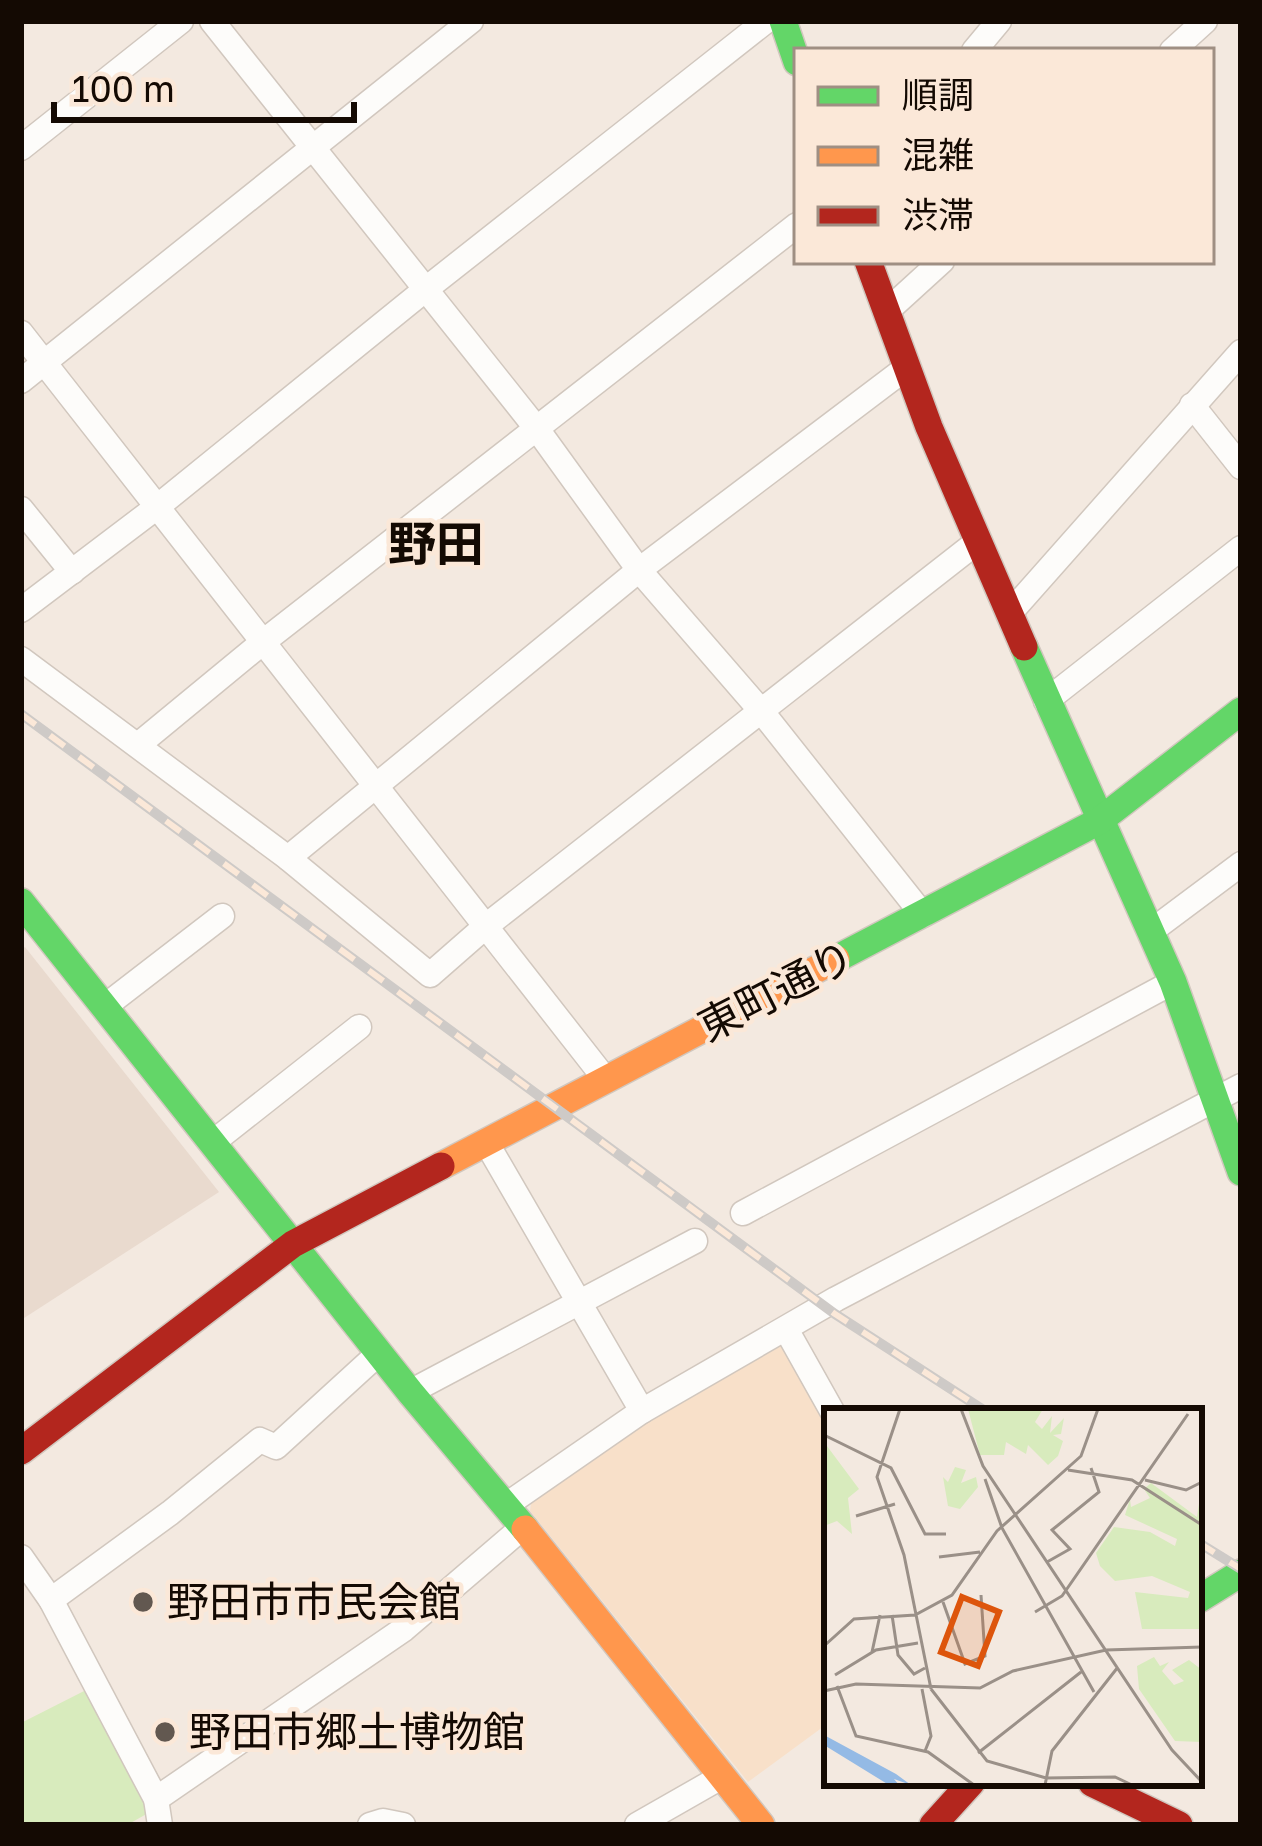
<svg xmlns="http://www.w3.org/2000/svg" width="1262" height="1846" font-family="'Golos Text','Noto Sans JP',sans-serif">
	<style>
		.built { fill: #f8e0c9 }
		.education { fill: #e9dace }
		.green { fill: #d8ebbd }
		.lines { fill: none; stroke-linecap: round; stroke-linejoin: round }
		.street-casing { stroke: #d1c7be; stroke-width: 27 }
		.fast-casing { stroke: #d1c7be; stroke-width: 30 }
		.slow-casing { stroke: #d1c7be; stroke-width: 30 }
		.jam-casing { stroke: #d1c7be; stroke-width: 30 }
		.street { stroke: #fdfcfa; stroke-width: 24 }
		.fast { stroke: #63d668; stroke-width: 27 }
		.slow { stroke: #ff974d; stroke-width: 27 }
		.jam { stroke: #b3261e; stroke-width: 27 }
		.rail-casing { stroke: #cecac7; stroke-width: 10 }
		.rail { stroke: #fbe8d8; stroke-width: 6; stroke-dasharray: 18; stroke-linecap: butt }
		.poi-dot { fill: #625850; stroke: #fbe8d8; stroke-width: 4.5 }
		.labels { text-anchor: middle; stroke-width: 9; stroke-linejoin: round; paint-order: stroke }
		.street-label { font-size: 42px; fill: #140a03; stroke: #fbe8d8 }
		.poi-label { font-size: 42px; fill: #140a03; stroke: #fbe8d8; text-anchor: start }
		.quarter-label { font-size: 48px; font-weight: bold; fill: #140a03; stroke: #fbe8d8 }
		.inset-road { fill: none; stroke: #9a9088; stroke-width: 3 }
		.view { fill: #dd550c; fill-opacity: 0.15; stroke: #dd550c; stroke-width: 6 }
		.inset-edge { fill: none; stroke: #140a03; stroke-width: 6 }
	</style>
	<rect width="100%" height="100%" fill="#f3e9e0"/>
	<!-- built -->
	<polygon class="built" points="786,1343 827,1415 827,1724 748,1782 530,1511 532,1497 650,1419"/>
	<!-- education -->
	<polygon class="education" points="25,947 219,1192 21,1320 21,950"/>
	<!-- green -->
	<polygon class="green" points="90,1688 150,1812 127,1825 21,1825 21,1723"/>
	<g class="lines">
		<defs>
			<g id="street">
				<polyline points="212,21 537,429 639,570 762,712 923,915"/>
				<polyline points="974,51 999,21"/>
				<polyline points="1172,51 1205,21"/>
				<polyline points="21,148 181,21"/>
				<polyline points="886,312 942,261"/>
				<polyline points="21,333 606,1080"/>
				<polyline points="21,381 471,21"/>
				<polyline points="1192,405 1241,467"/>
				<polyline points="21,509 72,572"/>
				<polyline points="21,610 157,507 426,289 766,21"/>
				<polyline points="1009,614 1241,352"/>
				<polyline points="21,659 288,858 430,975 486,926 977,542"/>
				<polyline points="1046,701 1241,548"/>
				<polyline points="138,745 263,642 797,225"/>
				<polyline points="288,858 639,570 906,368"/>
				<polyline points="1150,932 1241,864"/>
				<polyline points="104,1007 222,916"/>
				<polyline points="486,1142 642,1411"/>
				<polyline points="212,1143 359,1027"/>
				<polyline points="743,1213 1173,982"/>
				<polyline points="786,1329 832,1411"/>
				<polyline points="410,1392 695,1241"/>
				<polyline points="505,1506 642,1411 836,1299 1241,1086"/>
				<polyline points="21,1557 51,1600 156,1799 160,1825"/>
				<polyline points="51,1600 170,1513 260,1440 276,1447 379,1353"/>
				<polyline points="156,1799 404,1629 523,1527"/>
				<polyline points="370,1825 383,1821 403,1825"/>
				<polyline points="637,1825 721,1777"/>
			</g>
			<g id="fast">
				<polyline points="783,21 797,62"/>
				<polyline points="1024,647 1173,982 1241,1172"/>
				<polyline points="21,902 410,1392 525,1529"/>
				<polyline points="836,959 1099,821 1241,711"/>
				<polyline points="1199,1599 1241,1573"/>
			</g>
			<g id="slow">
				<polyline points="441,1166 836,959"/>
				<polyline points="525,1529 761,1825"/>
			</g>
			<g id="jam">
				<polyline points="868,261 929,427 1024,647"/>
				<polyline points="21,1451 293,1244 441,1166"/>
				<polyline points="1092,1783 1179,1825"/>
				<polyline points="933,1825 971,1783"/>
			</g>
		</defs>
		<!-- street casing -->
		<use href="#street" class="street-casing"/>
		<!-- fast casing -->
		<use href="#fast" class="fast-casing"/>
		<!-- slow casing -->
		<use href="#slow" class="slow-casing"/>
		<!-- jam casing -->
		<use href="#jam" class="jam-casing"/>
		<!-- street -->
		<use href="#street" class="street"/>
		<!-- fast -->
		<use href="#fast" class="fast"/>
		<!-- slow -->
		<use href="#slow" class="slow"/>
		<!-- jam -->
		<use href="#jam" class="jam"/>
		<defs>
			<g id="rail">
				<polyline points="21,714 835,1314 985,1411"/>
				<polyline points="1199,1543 1241,1569"/>
			</g>
		</defs>
		<!-- rail casing -->
		<use href="#rail" class="rail-casing"/>
		<!-- rail -->
		<use href="#rail" class="rail"/>
	</g>
	<!-- markers -->
	<g class="poi-dot">
		<circle cx="143" cy="1602" r="12"/>
		<circle cx="165" cy="1732" r="12"/>
	</g>
	<g class="labels">
		<!-- street labels -->
		<g class="street-label">
			<text transform="translate(776 991) rotate(-27)" y="15">東町通り</text>
		</g>
		<!-- poi labels -->
		<g class="poi-label">
			<text x="167" y="1617">野田市市民会館</text>
			<text x="189" y="1747">野田市郷土博物館</text>
		</g>
		<!-- quarter labels -->
		<g class="quarter-label">
			<text x="436" y="561">野田</text>
		</g>
	</g>
	<!-- overview -->
	<g transform="translate(824 1408)">
		<rect width="378" height="378" fill="#f3e9e0"/>
		<path d="M144,1H219L211,14L218,21L228,8L226,25L240,10L237,26L229,27L239,33L234,48L224,57L204,37L202,46L182,34L180,47H156ZM0,34L35,81L24,90L28,126L13,113L0,118ZM131,59L142,62L137,75L152,69L154,79L136,101L124,98L119,69L124,74ZM327,75L373,109L378,75V221H318L311,184L364,190L366,184L328,168L291,173L276,158L272,145L290,119L326,124L351,138L353,131L301,107L306,91L307,99L326,90L320,81ZM330,249L336,258L345,254L338,263L350,277L360,273L348,262L365,252L378,262V334L351,333L315,281L313,258Z" fill="#d8ebbd"/>
		<path d="M0,327L72,366L87,377L70,371L75,377H65L0,337Z" fill="#94bae5"/>
		<path class="inset-road" d="M76,1L53,69L80,147L107,281M137,1L159,58L348,342L378,374M0,27L67,60L101,126H122M244,62L308,72L378,117M161,71L178,120L270,284M321,72L362,82L378,74M32,108L71,96M115,149L156,144M223,154L246,141L228,122L275,84L267,60M119,194L141,256L161,248L157,187M211,204L238,188L364,6M68,207L74,247L90,266L101,260M0,238L30,211L91,207L128,187L173,123L257,48L274,1M48,244L56,207M11,267L52,242L94,235M13,278L32,328L104,344L150,377M98,281L107,328L101,343M107,281L163,353L222,370L291,369L308,377M0,283L32,276L156,280L189,263L282,242L378,239M154,345L257,264M221,377L228,343L294,259"/>
		<path class="view" d="M138,189L175,204L154,258L117,244Z"/>
		<rect width="378" height="378" class="inset-edge"/>
	</g>
	<!-- border -->
	<rect width="1262" height="1846" fill="none" stroke="#140a03" stroke-width="48"/>
	<!-- legend -->
	<rect x="794" y="48" width="420" height="216" fill="#fbe8d8" stroke="#9f8f83" stroke-width="3"/>
	<rect x="818" y="87" width="60" height="18" fill="#63d668" stroke="#9f8f83" stroke-width="3"/>
	<text x="902" y="108" font-size="36" fill="#140a03">順調</text>
	<rect x="818" y="147" width="60" height="18" fill="#ff974d" stroke="#9f8f83" stroke-width="3"/>
	<text x="902" y="168" font-size="36" fill="#140a03">混雑</text>
	<rect x="818" y="207" width="60" height="18" fill="#b3261e" stroke="#9f8f83" stroke-width="3"/>
	<text x="902" y="228" font-size="36" fill="#140a03">渋滞</text>
	<!-- scale -->
	<path d="M54 102v18h300v-18" fill="none" stroke="#140a03" stroke-width="6"/>
	<text x="72" y="102" font-size="36" fill="#140a03" stroke="#fbe8d8" stroke-width="9" paint-order="stroke">100 m</text>
</svg>
